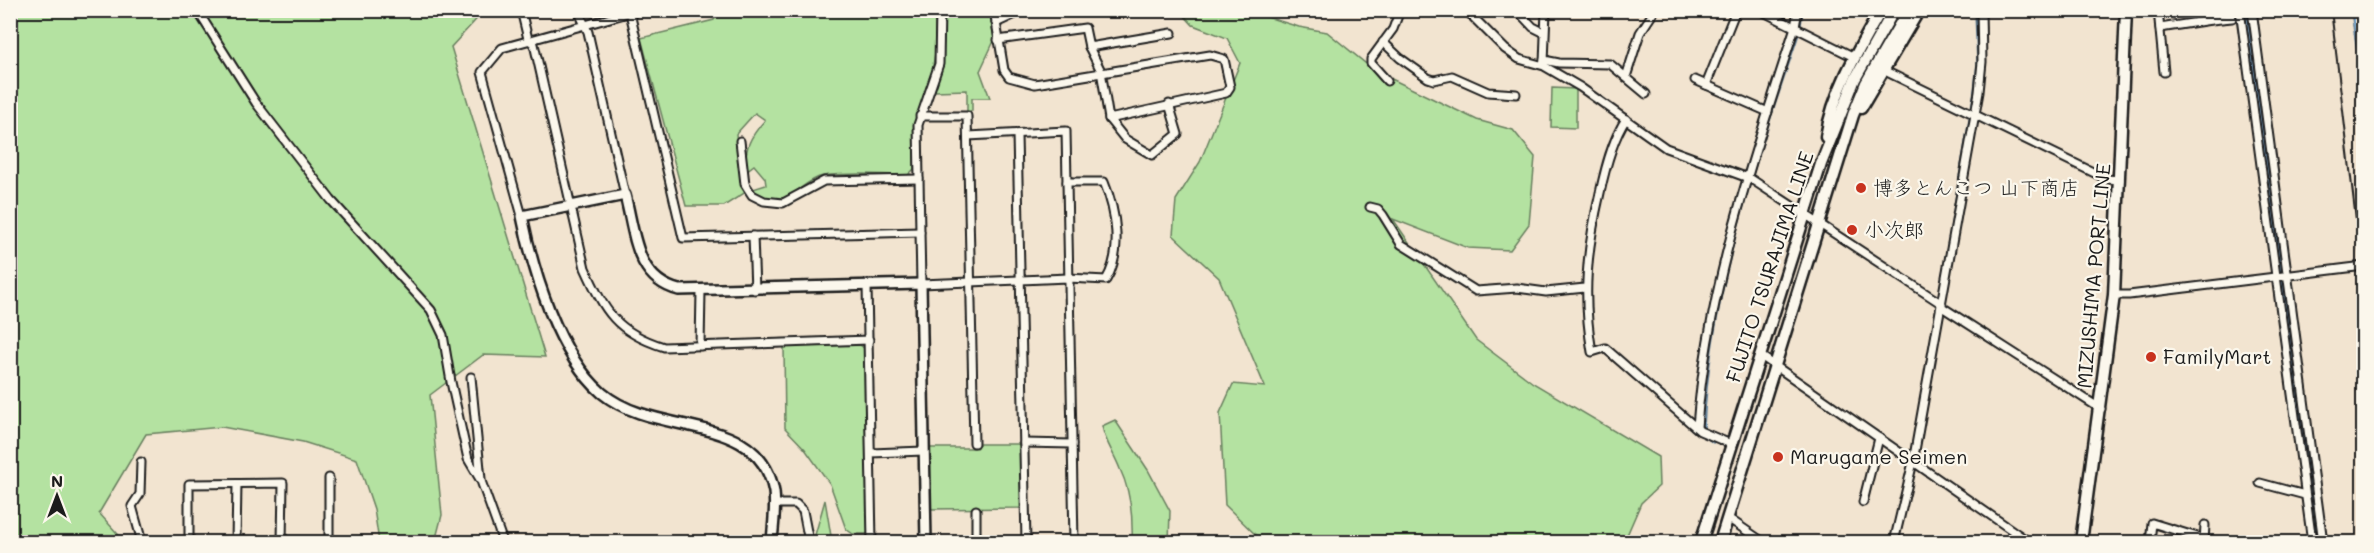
<svg xmlns="http://www.w3.org/2000/svg" width="2374" height="553" font-family="Mali,'Klee One',sans-serif">
	<style>
		.green { fill: #b4e2a1; stroke: #687f5e; stroke-width: 1.5 }
		.water { fill: #90c3ed; stroke: #628099; stroke-width: 1.5 }
		.lines { fill: none; stroke-linecap: round; stroke-linejoin: round }
		.minor-casing { stroke: #1c1c1c; stroke-width: 11 }
		.tertiary-casing { stroke: #1c1c1c; stroke-width: 14 }
		.secondary-casing { stroke: #1c1c1c; stroke-width: 15 }
		.minor { stroke: #fbf7ec; stroke-width: 7 }
		.tertiary { stroke: #fbf7ec; stroke-width: 9 }
		.secondary { stroke: #fbf7ec; stroke-width: 10 }
		.rail { stroke: #1c1c1c; stroke-width: 2 }
		.poi-dot { fill: #c8321e; stroke: #fbf7ec; stroke-width: 2 }
		.labels { text-anchor: middle; stroke-width: 4.5; stroke-linejoin: round; paint-order: stroke }
		.poi-label { font-size: 20px; fill: #1c1c1c; stroke: #fbf7ec; text-anchor: start }
		.street-label { font-size: 20px; fill: #1c1c1c; stroke: #fbf7ec }
	</style>
	<rect width="100%" height="100%" fill="#f2e4d0"/>
	<filter id="ink" filterUnits="userSpaceOnUse"><feTurbulence type="fractalNoise" baseFrequency=".0167" numOctaves="2"/><feDisplacementMap in="SourceGraphic" scale="12" xChannelSelector="R" yChannelSelector="G"/><feConvolveMatrix kernelMatrix="1 2 1 2 8 2 1 2 1" color-interpolation-filters="sRGB"/></filter>
	<g filter="url(#ink)">
		<!-- green -->
		<g class="green">
			<polygon points="10,11 484,11 451,47 545,357 483,355 430,395 442,515 435,542 379,542 374,509 357,459 303,442 222,427 146,434 99,513 125,542 11,542"/>
			<path d="M717,11H935V53L932,72L914,125V169L908,175C881,175 851,172 823,176C799,180 784,219 753,189L766,185L765,178L754,165L746,171C744,148 750,137 765,120L755,113L736,134L741,181L746,192L724,206H686L641,38L714,20Z"/>
			<polygon points="990,11 994,41 980,71 990,98 972,98 972,111 967,111 967,90 935,91 943,55 944,15 946,10"/>
			<polygon points="1180,11 1248,11 1299,27 1327,32 1375,71 1477,120 1513,130 1535,157 1529,224 1510,250 1468,248 1393,219 1476,340 1533,383 1658,457 1659,486 1641,503 1624,542 1263,542 1225,505 1220,413 1233,384 1265,387 1219,278 1173,235 1176,200 1200,162 1240,63 1227,38 1193,25"/>
			<polygon points="1552,88 1576,89 1576,128 1551,127"/>
			<polygon points="860,345 865,349 868,534 853,534 846,529 830,484 805,449 785,428 784,346"/>
			<path d="M1115,420L1148,470L1170,511L1169,542H1132C1133,518 1131,492 1120,469C1114,453 1105,442 1102,426Z"/>
			<polygon points="977,444 1018,444 1021,447 1021,508 929,509 929,448 977,448"/>
			<polygon points="825,500 832,542 813,542"/>
		</g>
		<!-- water -->
		<g class="water">
			<path d="M1800,11H1803L1800,31C1757,158 1710,294 1704,428L1705,434L1715,441L1713,443L1701,434C1709,289 1757,148 1800,11Z"/>
			<polygon points="1975,11 1979,11 1981,62 1913,461 1893,542 1890,542 1910,460 1974,91 1977,63"/>
			<polygon points="2244,11 2247,11 2318,542 2315,542"/>
			<polygon points="2351,11 2359,11 2363,43 2363,92"/>
		</g>
		<g class="lines">
			<defs>
				<g id="minor">
					<polyline points="197,10 256,103 331,200 431,310 443,335 451,382 468,459 481,481 503,542"/>
					<path d="M521,10L528,39L534,44L585,268C605,312 616,332 664,347L869,340"/>
					<polyline points="578,10 588,32 625,195"/>
					<path d="M940,10L939,64L918,125L921,284L1068,278L1106,280C1123,252 1116,211 1104,182H1067"/>
					<polyline points="994,10 1004,70 1009,77 1035,84 1210,55 1224,59 1230,87 1226,93 1109,119"/>
					<polyline points="1466,10 1505,49 1519,59 1544,66 1580,87 1666,148 1751,179 1942,304"/>
					<polyline points="1517,10 1533,27 1543,32"/>
					<polyline points="1760,10 1854,57"/>
					<polyline points="2158,10 2164,72"/>
					<polyline points="2210,10 2211,20 2232,18"/>
					<polyline points="2240,10 2312,542"/>
					<polyline points="2252,10 2323,542"/>
					<polyline points="630,13 683,238 920,232"/>
					<polyline points="996,23 1024,10"/>
					<polyline points="2160,28 2211,20"/>
					<polyline points="998,40 1085,28 1089,47 1101,71 1109,119 1125,139 1152,155 1178,134 1169,104"/>
					<polyline points="1383,42 1400,58 1428,78 1434,80 1452,76 1488,92 1516,94"/>
					<polyline points="1089,47 1172,33"/>
					<polyline points="1544,60 1559,63 1610,64 1646,94"/>
					<polyline points="1544,63 1546,10"/>
					<polyline points="1883,70 2107,179 2120,180"/>
					<polyline points="1626,77 1640,33 1655,10"/>
					<polyline points="1695,80 1768,112"/>
					<polyline points="1387,81 1371,63 1371,59 1393,29 1400,10"/>
					<polyline points="1706,85 1736,10"/>
					<polyline points="920,116 967,116 974,443"/>
					<path d="M1626,119C1612,140 1605,169 1600,193C1587,249 1582,295 1592,352L1605,348L1700,431L1733,445"/>
					<polyline points="1017,135 1026,542"/>
					<polyline points="968,136 1066,131 1074,542"/>
					<polyline points="740,141 745,184 752,195 764,201 783,203 824,181 919,179"/>
					<polyline points="1370,207 1378,209 1383,215 1401,244 1476,291 1517,288 1546,292 1585,288"/>
					<polyline points="522,216 482,72 502,48 639,10"/>
					<polyline points="753,236 755,290"/>
					<polyline points="867,286 872,542"/>
					<polyline points="2114,295 2129,295 2364,266"/>
					<polyline points="1942,307 2101,409"/>
					<polyline points="700,346 701,291"/>
					<polyline points="1761,356 2029,542"/>
					<polyline points="471,377 481,479"/>
					<path d="M1697,427C1707,290 1753,157 1795,27L1798,10"/>
					<polyline points="1024,443 1072,444"/>
					<polyline points="871,453 924,451"/>
					<polyline points="141,462 140,494 132,506 142,542"/>
					<polyline points="329,478 329,542"/>
					<polyline points="2260,483 2305,495"/>
					<polyline points="1863,502 1879,438"/>
					<polyline points="775,504 796,504 803,511 809,542"/>
					<polyline points="976,510 976,542"/>
					<polyline points="1728,518 1763,542"/>
					<polyline points="189,542 189,484 283,483 282,542"/>
					<polyline points="236,542 237,484"/>
					<polyline points="1894,542 1913,462 1979,92 1982,62 1981,10"/>
					<polyline points="2150,542 2152,523 2204,539"/>
					<polyline points="2204,542 2205,525"/>
				</g>
				<path id="tertiary" d="M772,542C773,526 776,508 774,492C759,410 657,439 602,393C558,355 533,271 522,216L625,195C635,233 635,279 679,290L921,284L926,542"/>
				<g id="secondary">
					<polyline points="1861,108 1919,10"/>
					<path d="M1826,137C1833,92 1858,50 1881,10"/>
					<polyline points="1701,542 1821,164 1855,79 1894,10"/>
					<polyline points="1720,542 1853,115 1866,83 1908,10"/>
					<polyline points="2081,542 2114,295 2126,10"/>
				</g>
			</defs>
			<!-- minor casing -->
			<use href="#minor" class="minor-casing"/>
			<!-- tertiary casing -->
			<use href="#tertiary" class="tertiary-casing"/>
			<!-- secondary casing -->
			<use href="#secondary" class="secondary-casing"/>
			<!-- minor -->
			<use href="#minor" class="minor"/>
			<!-- tertiary -->
			<use href="#tertiary" class="tertiary"/>
			<!-- secondary -->
			<use href="#secondary" class="secondary"/>
			<!-- rail -->
			<polyline class="rail" points="2331,10 2364,287"/>
		</g>
	</g>
	<!-- markers -->
	<g class="poi-dot">
		<circle cx="1861" cy="188" r="6"/>
		<circle cx="1852" cy="230" r="6"/>
		<circle cx="2151" cy="357" r="6"/>
		<circle cx="1778" cy="457" r="6"/>
	</g>
	<g class="labels">
		<!-- poi labels -->
		<g class="poi-label">
			<text x="1873" y="195">博多とんこつ 山下商店</text>
			<text x="1864" y="237">小次郎</text>
			<text x="2163" y="364">FamilyMart</text>
			<text x="1790" y="464">Marugame Seimen</text>
		</g>
		<!-- street labels -->
		<g class="street-label">
			<text transform="translate(1770 267) rotate(-72)" y="7">FUJITO TSURAJIMA LINE</text>
			<text transform="translate(2094 276) rotate(-85)" y="7">MIZUSHIMA PORT LINE</text>
		</g>
	</g>
	<!-- margin -->
	<rect width="2374" height="553" fill="none" stroke="#fbf7ec" stroke-width="36"/>
	<rect x="18" y="18" width="2338" height="517" fill="none" stroke="#1c1c1c" stroke-width="2" filter="url(#ink)"/>
	<!-- north arrow -->
	<g transform="translate(57 496)" stroke="#fbf7ec" stroke-width="4.5" paint-order="stroke">
	<path d="M0-4.5L10 22L0 15L-10 22Z" fill="#1c1c1c"/>
	<text y="-9" font-size="16" font-weight="bold" text-anchor="middle" fill="#1c1c1c">N</text>
	</g>
</svg>
